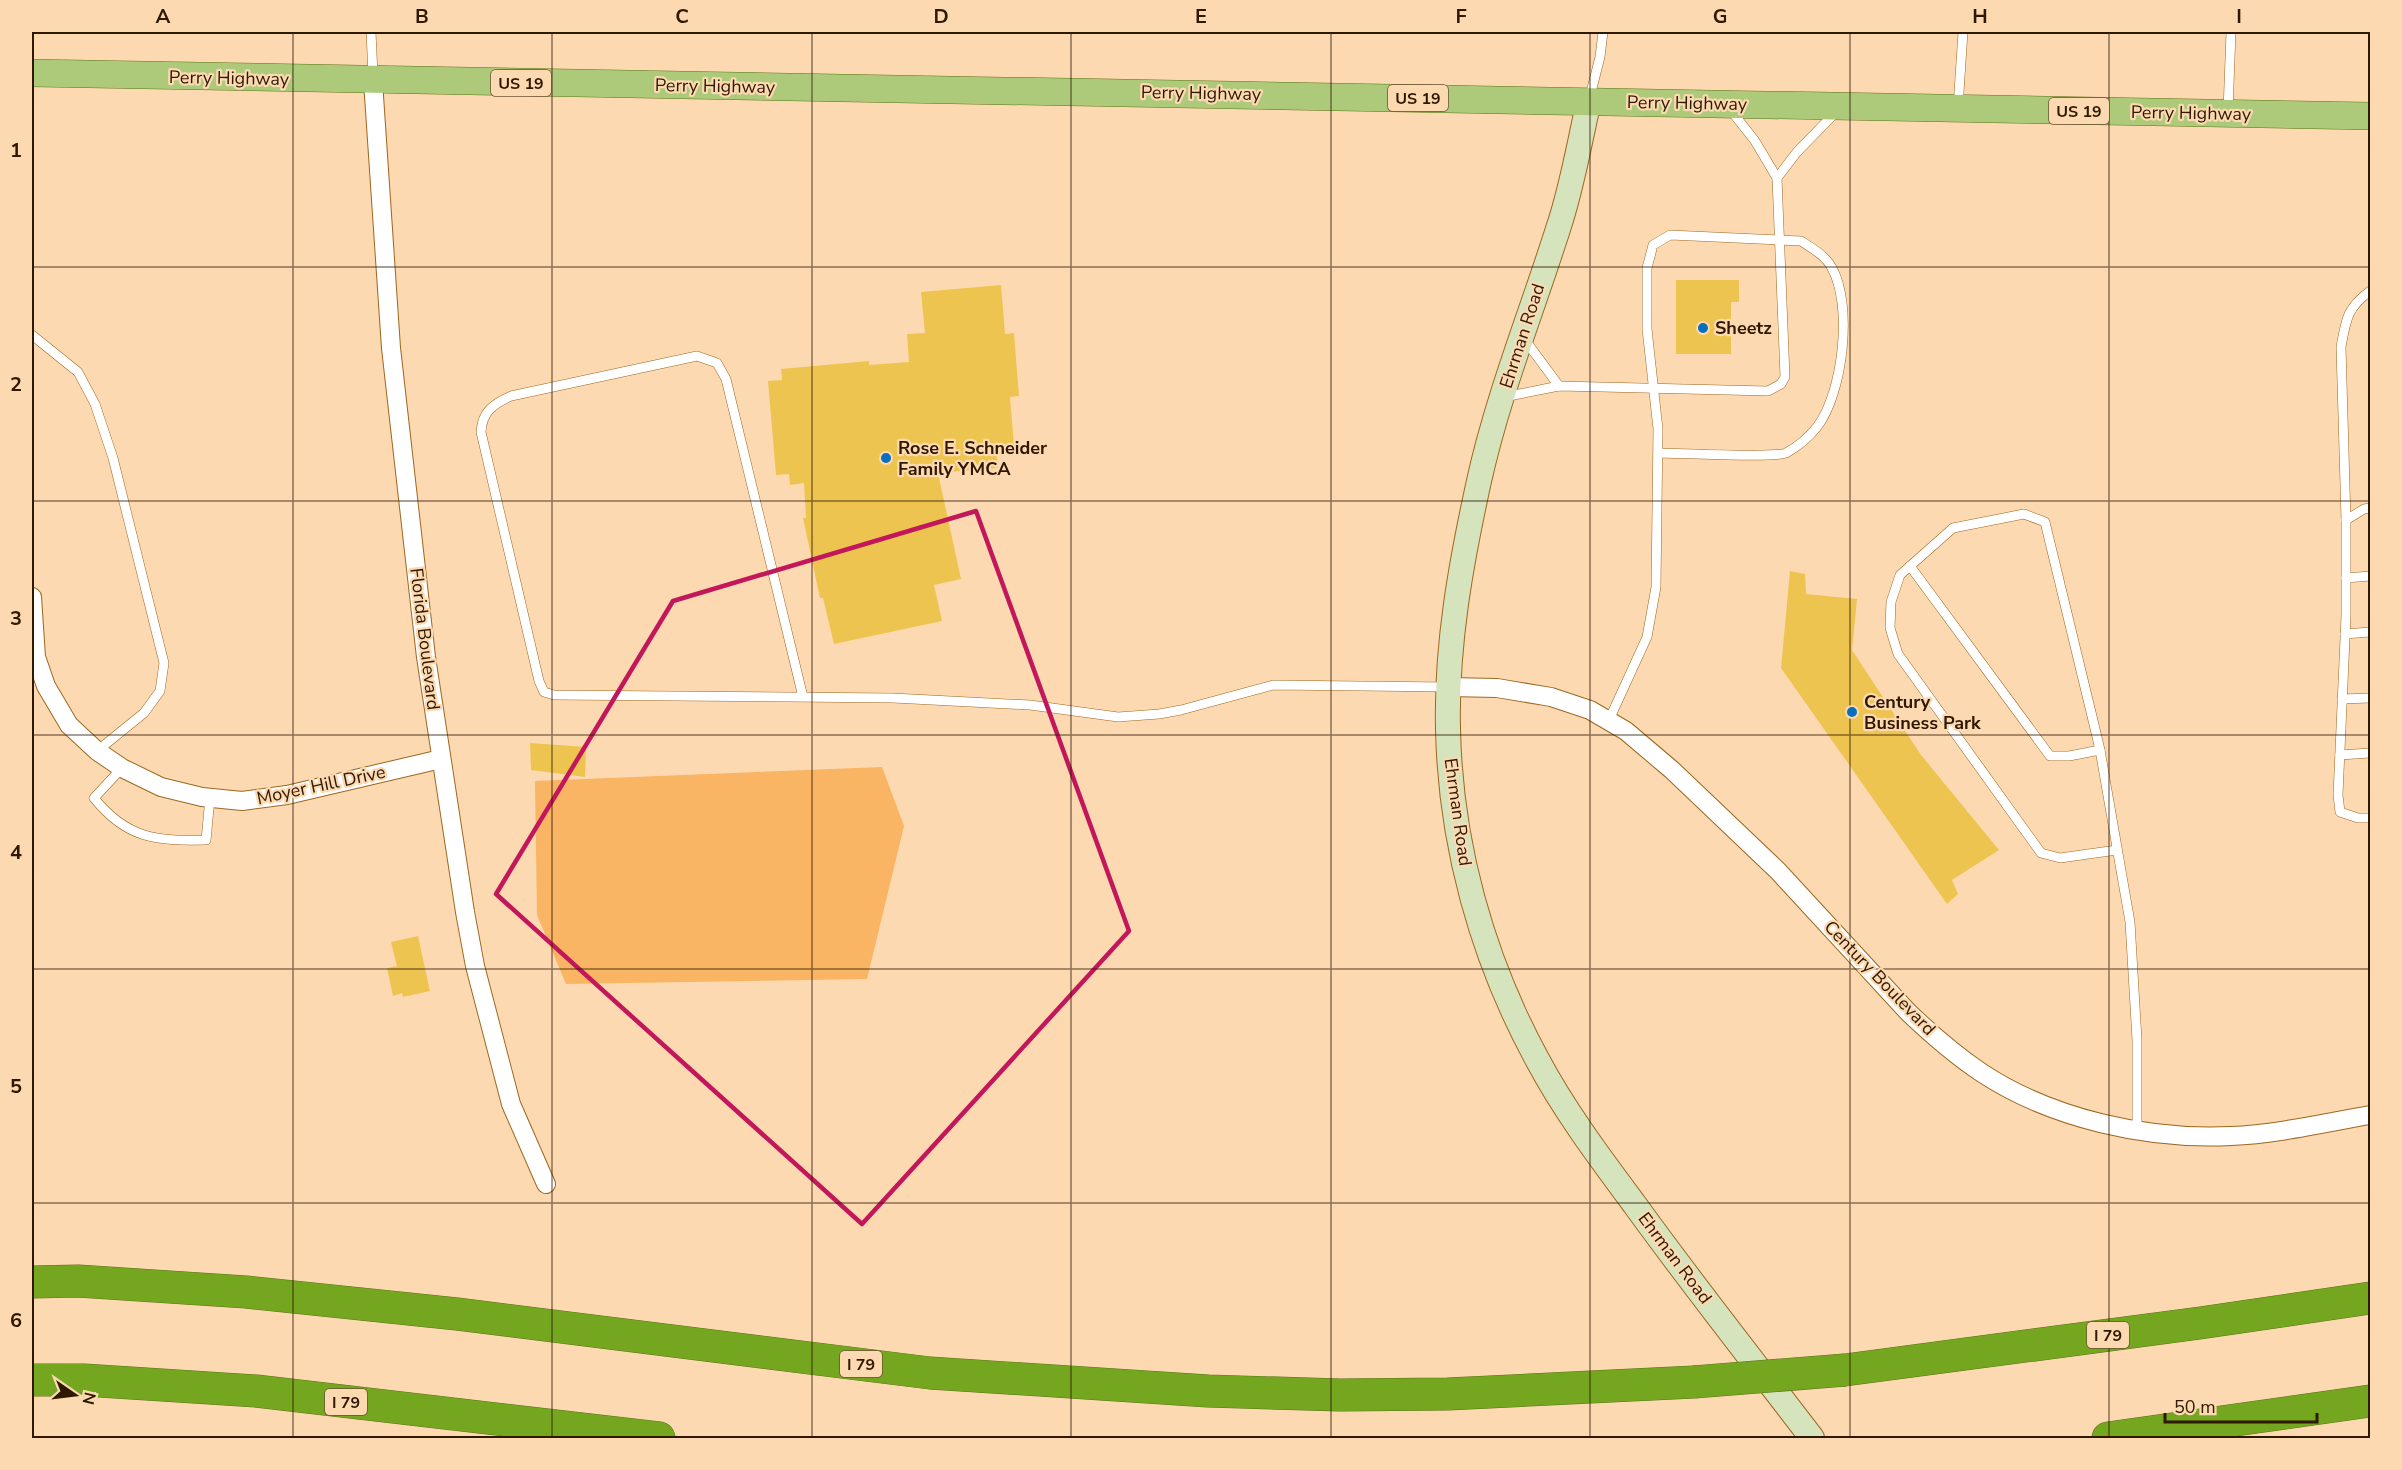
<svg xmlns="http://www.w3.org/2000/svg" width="2402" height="1470" font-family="'Nunito Sans',sans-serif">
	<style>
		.green { fill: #f9b464 }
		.building { fill: #eec451 }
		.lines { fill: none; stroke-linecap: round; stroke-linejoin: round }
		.lane-casing { stroke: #9e671f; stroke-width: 10 }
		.street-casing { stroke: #9e671f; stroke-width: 20 }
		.secondary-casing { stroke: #9e671f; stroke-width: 26 }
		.primary-casing { stroke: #5c7415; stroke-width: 28 }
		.highway-casing { stroke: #5c7415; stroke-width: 33 }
		.lane { stroke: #fff; stroke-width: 9 }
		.street { stroke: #fff; stroke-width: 18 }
		.secondary { stroke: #d5e4bc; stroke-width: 24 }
		.primary { stroke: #acca79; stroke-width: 27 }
		.highway { stroke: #74a620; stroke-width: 32 }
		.highway-bridge-casing { stroke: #5c7415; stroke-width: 33; stroke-linecap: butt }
		.highway-bridge { stroke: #74a620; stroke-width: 32 }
		.marked { fill: none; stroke: #c2185b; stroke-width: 4.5; stroke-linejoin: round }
		.grid { fill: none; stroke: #2e1800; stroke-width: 1.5; stroke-opacity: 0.55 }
		.poi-dot { fill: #076fbb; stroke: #fdd9b1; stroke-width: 2 }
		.labels { text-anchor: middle; stroke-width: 4.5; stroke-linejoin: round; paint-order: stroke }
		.shield { fill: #fdd9b1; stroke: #6c5235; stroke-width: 1.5 }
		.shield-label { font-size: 16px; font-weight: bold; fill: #2e1800 }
		.street-label { font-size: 18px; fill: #2e1800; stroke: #fdd9b1 }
		.poi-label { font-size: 18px; font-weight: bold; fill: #2e1800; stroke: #fdd9b1; text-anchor: start }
		.neatline { fill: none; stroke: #2e1800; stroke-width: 2 }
		.grid-label { font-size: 20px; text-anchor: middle; font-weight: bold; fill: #2e1800 }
	</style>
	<rect width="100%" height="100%" fill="#fdd9b1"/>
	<!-- green -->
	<polygon class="green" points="882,767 904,826 867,979 566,984 537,915 535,781"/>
	<!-- building -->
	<g class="building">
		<polygon points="1676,280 1739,280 1739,302 1731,302 1731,354 1676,354"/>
		<polygon points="1001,285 1005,334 1014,333 1019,396 1010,397 1014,446 996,448 998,468 938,473 961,579 934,585 942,621 834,644 823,598 820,598 803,518 806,518 804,483 790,485 789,474 776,475 768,381 782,380 781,369 869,361 869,365 909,362 907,334 925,333 921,292"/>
		<polygon points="1790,571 1805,574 1806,594 1857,599 1852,650 1921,755 1999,850 1952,880 1958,894 1947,904 1781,668"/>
		<polygon points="530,743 586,747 585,777 531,770"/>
		<polygon points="418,936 430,991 403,997 402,993 393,996 387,968 397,966 391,942"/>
	</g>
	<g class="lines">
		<defs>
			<g id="lane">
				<polyline points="371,32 373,75"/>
				<polyline points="1589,100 1600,57 1603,32"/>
				<polyline points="1958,107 1963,32"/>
				<polyline points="1729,108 1755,141 1777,178 1797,152 1837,111"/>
				<polyline points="2228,111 2231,32"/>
				<polyline points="32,335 78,372 95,404 113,458 164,663 160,691 144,713 97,751"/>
				<polyline points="1525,340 1559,386"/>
				<polyline points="1504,397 1559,386 1768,391 1781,384 1785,377 1777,178"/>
				<polyline points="2370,508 2364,509 2346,520 2346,616 2338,795 2340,812 2358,818 2370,818"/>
				<path d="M2346,520L2341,347C2346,319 2347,308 2370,291"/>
				<polyline points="1910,566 2050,756 2069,756 2100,750"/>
				<polyline points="2346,578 2370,576"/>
				<polyline points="2345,634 2370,632"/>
				<path d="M803,697L726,379L717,363L697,356L511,396C493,404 482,412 481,432L539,681L544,692L554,695L893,698L1030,705L1118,717L1159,714L1181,710L1273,685L1448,687"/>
				<polyline points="2342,699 2370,698"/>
				<path d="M1609,720L1647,637L1656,587L1658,429L1647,329V268L1653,245L1670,235L1801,241C1812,248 1826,256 1832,268C1853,306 1843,393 1817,427C1809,437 1797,447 1786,453C1776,458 1677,453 1658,453"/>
				<polyline points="2340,755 2370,753"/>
				<path d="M122,768L94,798C127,839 156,841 206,840L210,798"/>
				<polyline points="2117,850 2060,858 2041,853 1898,654 1890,628 1891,602 1900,575 1953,528 2024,514 2045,522 2097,737 2100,750 2130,922 2137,1040 2137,1130"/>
			</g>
			<g id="street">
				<polyline points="373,81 391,348 426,657 465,912 475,966 511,1104 546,1184"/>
				<polyline points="32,597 36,657 46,686 69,725 97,751 122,768 161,787 202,797 242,801 287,795 441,759"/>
				<path d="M1448,687L1497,688L1551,697L1590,710L1626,731L1672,770L1778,871L1908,1012C1931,1034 1955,1055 1982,1073C2052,1119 2147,1140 2231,1136C2278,1134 2324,1123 2370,1115"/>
			</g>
			<path id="secondary" d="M1589,101C1579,144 1572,188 1558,229C1531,314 1498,395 1479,481C1461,563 1446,645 1448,728C1450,843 1482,958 1537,1059C1564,1110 1600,1158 1635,1205C1692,1284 1753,1361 1812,1438"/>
			<polyline id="primary" points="32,73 2370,116"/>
			<g id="highway">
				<polyline points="32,1282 78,1281 246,1292 457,1314 930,1373 1208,1391 1340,1395 1448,1394 1694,1382"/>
				<polyline points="1845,1370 2200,1323 2370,1298"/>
				<polyline points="32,1380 84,1380 256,1391 659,1438"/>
				<polyline points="2108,1438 2370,1401"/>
			</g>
		</defs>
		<!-- lane casing -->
		<use href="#lane" class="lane-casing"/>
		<!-- street casing -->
		<use href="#street" class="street-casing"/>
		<!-- secondary casing -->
		<use href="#secondary" class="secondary-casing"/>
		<!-- primary casing -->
		<use href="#primary" class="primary-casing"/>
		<!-- highway casing -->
		<use href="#highway" class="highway-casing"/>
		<!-- lane -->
		<use href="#lane" class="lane"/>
		<!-- street -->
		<use href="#street" class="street"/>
		<!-- secondary -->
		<use href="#secondary" class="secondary"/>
		<!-- primary -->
		<use href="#primary" class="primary"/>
		<!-- highway -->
		<use href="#highway" class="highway"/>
		<defs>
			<polyline id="highway-bridge" points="1694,1382 1845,1370"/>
		</defs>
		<!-- highway-bridge casing -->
		<use href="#highway-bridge" class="highway-bridge-casing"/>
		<!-- highway-bridge -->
		<use href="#highway-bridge" class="highway-bridge"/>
	</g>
	<!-- marked area -->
	<path class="marked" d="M976,511L1129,931L862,1224L496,894L673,601Z"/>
	<!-- grid -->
	<path class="grid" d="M293,32V1438M552,32V1438M812,32V1438M1071,32V1438M1331,32V1438M1590,32V1438M1850,32V1438M2109,32V1438M32,267H2370M32,501H2370M32,735H2370M32,969H2370M32,1203H2370"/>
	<!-- markers -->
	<g class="poi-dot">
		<circle cx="1703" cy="328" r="6"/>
		<circle cx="886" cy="458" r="6"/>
		<circle cx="1852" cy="712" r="6"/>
	</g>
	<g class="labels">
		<!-- shield labels -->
		<g class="shield">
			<rect x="491" y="70" width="60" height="26" rx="4.5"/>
			<rect x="1388" y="85" width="60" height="26" rx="4.5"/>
			<rect x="2049" y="98" width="60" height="26" rx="4.5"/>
			<rect x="2087" y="1322" width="42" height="26" rx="4.5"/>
			<rect x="840" y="1351" width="42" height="26" rx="4.5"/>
			<rect x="325" y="1389" width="42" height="26" rx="4.5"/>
		</g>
		<g class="shield-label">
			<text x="521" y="89">US 19</text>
			<text x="1418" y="104">US 19</text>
			<text x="2079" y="117">US 19</text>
			<text x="2108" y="1341">I 79</text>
			<text x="861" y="1370">I 79</text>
			<text x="346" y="1408">I 79</text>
		</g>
		<!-- street labels -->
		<g class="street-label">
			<text transform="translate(229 78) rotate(1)" y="6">Perry Highway</text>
			<text transform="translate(715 86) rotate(1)" y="6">Perry Highway</text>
			<text transform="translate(1201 93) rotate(1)" y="6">Perry Highway</text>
			<text transform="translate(1687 103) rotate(1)" y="6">Perry Highway</text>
			<text transform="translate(2191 113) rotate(1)" y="6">Perry Highway</text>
			<text transform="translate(1522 336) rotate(-72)" y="6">Ehrman Road</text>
			<text transform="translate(425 639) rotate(83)" y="6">Florida Boulevard</text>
			<text transform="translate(321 785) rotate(-12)" y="6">Moyer Hill Drive</text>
			<text transform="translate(1458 812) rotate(82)" y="6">Ehrman Road</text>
			<text transform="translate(1880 978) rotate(46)" y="6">Century Boulevard</text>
			<text transform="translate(1675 1258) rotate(53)" y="6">Ehrman Road</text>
		</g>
		<!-- poi labels -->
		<g class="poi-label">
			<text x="1715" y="334">Sheetz</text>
			<text x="898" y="454">Rose E. Schneider<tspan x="898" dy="21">Family YMCA</tspan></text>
			<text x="1864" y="708">Century<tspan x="1864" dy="21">Business Park</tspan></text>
		</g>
	</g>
	<!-- border -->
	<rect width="2402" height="1470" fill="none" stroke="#fdd9b1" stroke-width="66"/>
	<!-- north arrow -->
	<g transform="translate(75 1395) rotate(104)" stroke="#fdd9b1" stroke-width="4.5" paint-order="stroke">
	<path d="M0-4.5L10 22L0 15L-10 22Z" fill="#2e1800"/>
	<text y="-9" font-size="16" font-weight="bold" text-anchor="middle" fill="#2e1800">N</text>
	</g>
	<!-- scale -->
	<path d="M2165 1413v9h152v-9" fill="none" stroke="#2e1800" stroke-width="3"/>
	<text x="2174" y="1413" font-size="18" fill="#2e1800" stroke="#fdd9b1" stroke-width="4.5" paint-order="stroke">50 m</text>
	<rect x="33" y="33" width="2336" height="1404" class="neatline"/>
	<g class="grid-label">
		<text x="163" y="23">A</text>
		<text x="422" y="23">B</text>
		<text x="682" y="23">C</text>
		<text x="941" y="23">D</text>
		<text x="1201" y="23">E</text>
		<text x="1461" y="23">F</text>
		<text x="1720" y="23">G</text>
		<text x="1980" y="23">H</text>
		<text x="2239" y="23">I</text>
		<text x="16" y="157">1</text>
		<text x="16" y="391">2</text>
		<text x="16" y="625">3</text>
		<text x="16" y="859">4</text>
		<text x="16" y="1093">5</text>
		<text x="16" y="1327">6</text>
	</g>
</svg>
